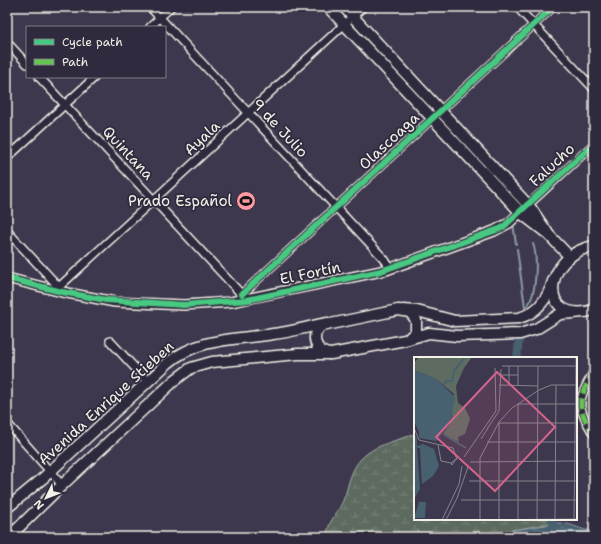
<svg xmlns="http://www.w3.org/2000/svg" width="601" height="544" font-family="'Shantell Sans',sans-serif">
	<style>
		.wetland { fill: url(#wetland-marsh); stroke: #a8aea4 }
		.water { fill: url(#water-ripples); stroke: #8d9ba1 }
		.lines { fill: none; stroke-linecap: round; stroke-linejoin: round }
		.stream { stroke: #8d9ba1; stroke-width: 2 }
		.canal { stroke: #486171; stroke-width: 8 }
		.minor-casing { stroke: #f4f1e8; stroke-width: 10 }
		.tertiary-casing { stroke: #f4f1e8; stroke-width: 12 }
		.secondary-casing { stroke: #f4f1e8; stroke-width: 13 }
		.minor { stroke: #2f2a3d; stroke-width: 7 }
		.tertiary { stroke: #2f2a3d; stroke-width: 9 }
		.secondary { stroke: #2f2a3d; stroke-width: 10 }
		.quiet { stroke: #66c356; stroke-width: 5; stroke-dasharray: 10 5; stroke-linecap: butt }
		.cycleway-casing { stroke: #2f2a3d; stroke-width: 8 }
		.cycleway { stroke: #46c982; stroke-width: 6 }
		.labels { text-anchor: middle; stroke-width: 3.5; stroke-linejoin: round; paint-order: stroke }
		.street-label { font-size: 15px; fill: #f4f1e8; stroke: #2f2a3d }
		.poi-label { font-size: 15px; fill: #f4f1e8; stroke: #2f2a3d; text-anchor: end }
		.inset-river { fill: none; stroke: #486171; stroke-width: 2 }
		.inset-road { fill: none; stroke: #87828c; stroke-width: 1 }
		.view { fill: #d4648c; fill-opacity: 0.15; stroke: #d4648c; stroke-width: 2 }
		.inset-edge { fill: none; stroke: #f4f1e8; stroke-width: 2 }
	</style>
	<defs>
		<pattern id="wetland-marsh" width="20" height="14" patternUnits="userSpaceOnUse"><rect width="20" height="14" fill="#5d6b61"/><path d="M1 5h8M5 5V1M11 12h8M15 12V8" fill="none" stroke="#758178"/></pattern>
		<pattern id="water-ripples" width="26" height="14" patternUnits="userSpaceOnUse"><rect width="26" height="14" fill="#486171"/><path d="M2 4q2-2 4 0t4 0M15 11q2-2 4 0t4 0" fill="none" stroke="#637885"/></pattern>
	</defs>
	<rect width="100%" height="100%" fill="#3e384e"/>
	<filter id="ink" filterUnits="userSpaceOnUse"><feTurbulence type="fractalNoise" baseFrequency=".025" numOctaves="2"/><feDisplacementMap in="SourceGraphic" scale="8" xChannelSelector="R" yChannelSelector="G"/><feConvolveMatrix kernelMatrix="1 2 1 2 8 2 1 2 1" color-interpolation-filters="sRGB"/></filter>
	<g filter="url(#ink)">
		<!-- wetland -->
		<path class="wetland" d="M415,434V519H552L553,523L472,537H327C327,523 336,515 342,503C347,493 348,481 353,471C364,446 393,442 415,434Z"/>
		<!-- water -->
		<path class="water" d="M558,523C571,522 581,532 594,530V537H472Z"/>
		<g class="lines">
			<!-- stream -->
			<g class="stream">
				<polyline points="513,223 516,244"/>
				<polyline points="517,249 525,307"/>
				<path d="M525,308C537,299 538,257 533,244"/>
			</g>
			<!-- canal -->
			<g class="canal">
				<polyline points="517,358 519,340"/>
				<polyline points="552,519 553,523"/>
			</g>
			<defs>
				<g id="minor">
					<polyline points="150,7 385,260 390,268"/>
					<polyline points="517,7 594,89"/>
					<polyline points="150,27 171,7"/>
					<polyline points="7,42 27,64"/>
					<polyline points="39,77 244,297"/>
					<polyline points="7,158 95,77"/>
					<polyline points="528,205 594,144"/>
					<polyline points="7,231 59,287"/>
					<polyline points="59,287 363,7"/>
					<polyline points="242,294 553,7"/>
					<polyline points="110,341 148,382"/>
					<path d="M594,371C577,402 576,405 594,435"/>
					<polyline points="7,423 62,485"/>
				</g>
				<polyline id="tertiary" points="7,278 62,292 115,302 184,305 231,302 386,270 494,231 509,223 528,205"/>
				<g id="secondary">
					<polyline points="328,7 522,214 548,234 570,257"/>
					<polyline points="344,7 530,207 547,232"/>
					<path d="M594,246C542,255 537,326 594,310"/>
					<path d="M403,310L417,311L455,321L519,318C537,313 548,298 553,281"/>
					<path d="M329,354C315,351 310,336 321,326L398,310L410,312L416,320V332L408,339"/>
					<path d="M7,508L42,479L168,363C199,337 236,340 273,334C292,332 310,326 328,323"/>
					<polyline points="9,537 59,488 175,380 191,368 212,362 298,354 331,354 405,340 429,333 457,336 520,334 536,329 560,314 575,313"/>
				</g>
			</defs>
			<!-- minor casing -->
			<use href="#minor" class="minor-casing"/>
			<!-- tertiary casing -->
			<use href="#tertiary" class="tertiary-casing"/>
			<!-- secondary casing -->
			<use href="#secondary" class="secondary-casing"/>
			<!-- minor -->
			<use href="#minor" class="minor"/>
			<!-- tertiary -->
			<use href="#tertiary" class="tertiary"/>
			<!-- secondary -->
			<use href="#secondary" class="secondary"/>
			<!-- quiet -->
			<path class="quiet" d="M594,371C577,402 576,405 594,435"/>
			<defs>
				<g id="cycleway">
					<polyline points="7,278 62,292 106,300 184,305 247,300 381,271 502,228 594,144"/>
					<polyline points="242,294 553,7"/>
				</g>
			</defs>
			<!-- cycleway casing -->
			<use href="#cycleway" class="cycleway-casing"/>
			<!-- cycleway -->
			<use href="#cycleway" class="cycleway"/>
		</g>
	</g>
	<!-- icons -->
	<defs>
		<symbol id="stadium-disc" viewBox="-11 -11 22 22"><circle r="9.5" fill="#ff9aa2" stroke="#2f2a3d"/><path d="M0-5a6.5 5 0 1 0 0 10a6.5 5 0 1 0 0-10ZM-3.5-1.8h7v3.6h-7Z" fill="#111"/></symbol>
	</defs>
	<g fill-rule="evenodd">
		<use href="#stadium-disc" x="235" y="190" width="22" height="22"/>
	</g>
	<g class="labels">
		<!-- street labels -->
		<g class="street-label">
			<text transform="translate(280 128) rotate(47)" y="5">9 de Julio</text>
			<text transform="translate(202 138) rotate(-43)" y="5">Ayala</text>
			<text transform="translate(389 141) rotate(-43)" y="5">Olascoaga</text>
			<text transform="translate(128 153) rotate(47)" y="5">Quintana</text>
			<text transform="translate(552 165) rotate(-43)" y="5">Falucho</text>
			<text transform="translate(310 273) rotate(-12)" y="5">El Fortín</text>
			<text transform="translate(106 403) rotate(-42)" y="5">Avenida Enrique Stieben</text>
		</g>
		<!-- poi labels -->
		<g class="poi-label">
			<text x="232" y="206">Prado Español</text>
		</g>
	</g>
	<!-- overview -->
	<g transform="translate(414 357)">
		<rect width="163" height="163" fill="#3e384e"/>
		<path d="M5,0H58L50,11L42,29L44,46L51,51L56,62L51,77L44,80L45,85L29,77L37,65L40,37L22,22L0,13V6Z" fill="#5d6b61"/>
		<path d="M0,13L22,22L41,40L36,66L22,84L5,81V75L0,64ZM0,75L3,81V89L9,87L20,92L25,109L19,119L8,127L6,91H3L6,132L0,142ZM5,145H12L11,161H0Z" fill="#486171"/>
		<path class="inset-river" d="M30,28L32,24H38L40,14L51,0M29,77L52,91"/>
		<path class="inset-road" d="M88,9H162M95,9V28M104,9V28M87,18H104M85,28L124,29M104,47H162M85,66H163M0,71L5,83L39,91L43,103M73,72L85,54L87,12M67,82L74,71M73,85H163M24,88L27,104L37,106L38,108L42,102L37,106M50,100L82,54L81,11M56,105L162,104M55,124H163M47,143H163M85,162V66M28,163L45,127L48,109M32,163L43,141L54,110M40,163L163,162M66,163V101L85,65L98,51L125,33L137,28H162M104,163V47M123,163L124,9M141,163L142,28M160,163L162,0"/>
		<path class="view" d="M83,15L141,70L81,134L22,80Z"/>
		<rect width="163" height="163" class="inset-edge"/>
	</g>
	<!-- margin -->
	<rect width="601" height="544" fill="none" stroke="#2f2a3d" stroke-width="24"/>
	<rect x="12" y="12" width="577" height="520" fill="none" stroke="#f4f1e8" stroke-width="1.5" filter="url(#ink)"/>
	<!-- legend -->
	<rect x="26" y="26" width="140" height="52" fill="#2f2a3d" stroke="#7e7a81"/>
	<rect x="34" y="39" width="20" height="6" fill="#46c982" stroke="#7e7a81"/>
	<text x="62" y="46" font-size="12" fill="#f4f1e8">Cycle path</text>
	<rect x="34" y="59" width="20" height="6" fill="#66c356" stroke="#7e7a81"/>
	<text x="62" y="66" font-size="12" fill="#f4f1e8">Path</text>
	<!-- north arrow -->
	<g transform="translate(46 498) rotate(227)" stroke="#2f2a3d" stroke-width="3" paint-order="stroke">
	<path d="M0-3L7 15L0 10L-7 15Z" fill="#f4f1e8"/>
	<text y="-6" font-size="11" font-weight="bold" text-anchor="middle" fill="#f4f1e8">N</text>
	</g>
</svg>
